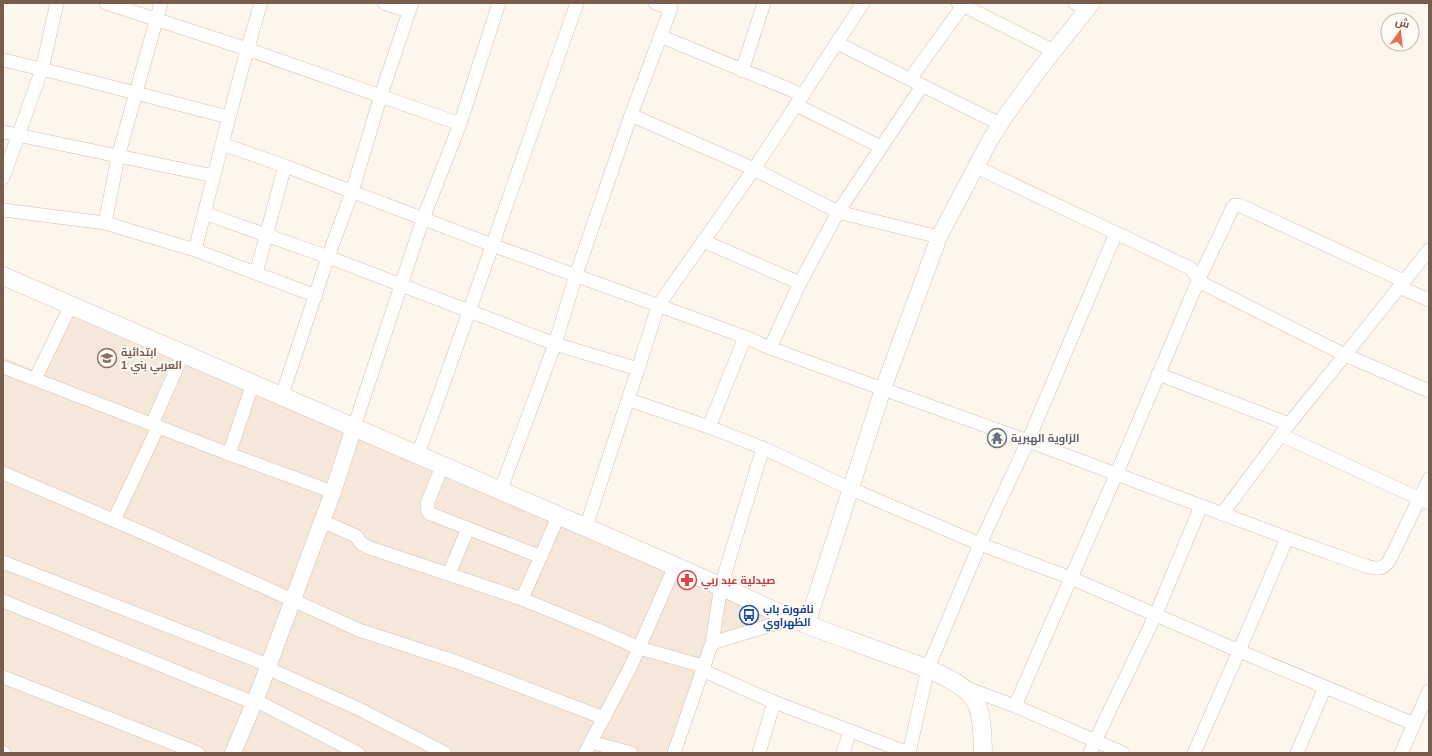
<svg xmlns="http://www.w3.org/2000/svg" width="1432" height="756" font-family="Helvetica,Cairo,sans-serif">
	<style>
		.residential { fill: #f5e8da }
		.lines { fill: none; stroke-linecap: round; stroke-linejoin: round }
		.minor-casing { stroke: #d1beb0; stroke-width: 14 }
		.tertiary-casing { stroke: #d1beb0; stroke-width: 17 }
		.secondary-casing { stroke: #d6c0b0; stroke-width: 19 }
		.minor { stroke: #fff; stroke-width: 13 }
		.tertiary { stroke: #fff; stroke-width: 16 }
		.secondary { stroke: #fff; stroke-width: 18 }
		.labels { text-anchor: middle; stroke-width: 4; stroke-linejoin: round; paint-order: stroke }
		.education-label { font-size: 11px; font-weight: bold; fill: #785e54; stroke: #fffaf3; text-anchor: start }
		.worship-label { font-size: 11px; font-weight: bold; fill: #5b616d; stroke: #fffaf3; text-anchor: start }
		.health-label { font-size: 11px; font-weight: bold; fill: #be3a42; stroke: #fffaf3; text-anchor: start }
		.transit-label { font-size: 11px; font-weight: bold; fill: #164399; stroke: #fffaf3; text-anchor: start }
	</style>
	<rect width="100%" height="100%" fill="#fdf6ec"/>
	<!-- residential -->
	<polygon class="residential" points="65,297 166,341 797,610 714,647 676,753 3,753 3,357 37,371"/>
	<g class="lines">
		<defs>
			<g id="minor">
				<polyline points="106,3 247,49 460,124"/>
				<polyline points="384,3 409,11"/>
				<polyline points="958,3 1054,51"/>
				<polyline points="1075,3 1086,10"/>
				<polyline points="660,36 803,95"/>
				<polyline points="837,43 1000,124"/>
				<path d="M3,60C78,77 153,98 228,117"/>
				<polyline points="742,71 764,3"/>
				<polyline points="910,79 965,3"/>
				<polyline points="796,105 881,147"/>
				<polyline points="631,115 671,8 655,3"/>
				<polyline points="3,132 214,176"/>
				<path d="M222,144L285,166L492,245L745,337L770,348L883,389L1028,441L1287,538L1366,566C1376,569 1383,570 1389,561L1429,479"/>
				<polyline points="3,178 42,69 57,3"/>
				<polyline points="3,210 105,223 118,157 161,3"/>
				<polyline points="204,213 328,257 555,344 638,369 658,306 754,169 863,3"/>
				<polyline points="105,223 195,250 316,296"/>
				<polyline points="703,241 800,283"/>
				<path d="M195,250C216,168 236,85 261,3"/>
				<polyline points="1429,250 1345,355 1429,391"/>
				<polyline points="256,273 285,166"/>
				<polyline points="1399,287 1429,300"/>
				<polyline points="770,348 800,283 838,212 922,86"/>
				<polyline points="3,367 229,454 333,492"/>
				<polyline points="1158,374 1289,424"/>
				<polyline points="35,379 71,305"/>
				<polyline points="282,395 328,257 352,192 381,95 412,3"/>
				<polyline points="629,400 709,427 763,448 851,489 980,544 1071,578 1239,651 1287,538"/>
				<polyline points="152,424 183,354"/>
				<polyline points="354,427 423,219 460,124 499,3"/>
				<polyline points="709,427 745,337"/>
				<polyline points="1281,435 1429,503"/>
				<polyline points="229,454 253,383"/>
				<path d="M418,454C473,304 524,153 577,3"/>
				<polyline points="443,464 427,504 428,512 431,514 541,557"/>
				<polyline points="3,473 148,535 359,630 457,662 604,718"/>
				<polyline points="501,489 555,344 576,275 631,115 754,169 838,212 939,237"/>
				<polyline points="1222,514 1289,424 1345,355 1198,281 1233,207 1235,205 1239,205 1404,281"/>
				<polyline points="559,515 522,599 598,630 639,648 703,666"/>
				<polyline points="114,520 158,427"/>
				<polyline points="322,521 356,536 361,543 367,547 522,599"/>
				<polyline points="586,527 638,369"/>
				<polyline points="3,562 268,665"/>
				<polyline points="449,574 468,528"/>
				<polyline points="3,601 254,703"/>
				<polyline points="712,643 791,619"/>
				<polyline points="267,668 359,709 445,753"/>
				<polyline points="702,670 774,702 909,753"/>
				<polyline points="3,677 198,753"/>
				<polyline points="964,687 1015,706 1123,753"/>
				<polyline points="255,700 358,753"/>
				<polyline points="1015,706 1116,475 1198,281 1195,274 1190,268 1116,233"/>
				<polyline points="591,742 631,753"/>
				<polyline points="3,752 4,753"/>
				<polyline points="585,753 630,668 675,566"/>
				<polyline points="674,753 712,643 721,586 763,448"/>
				<polyline points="759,753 774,702"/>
				<polyline points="843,753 850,731"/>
				<polyline points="909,753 928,668 980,544 1028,441 1116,233 976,167"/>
				<polyline points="1090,753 1095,741 1156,614 1201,506"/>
				<polyline points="1194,753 1239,651 1414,724"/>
				<polyline points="1297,753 1325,687"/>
				<polyline points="1401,753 1429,691"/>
			</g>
			<g id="tertiary">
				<polyline points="807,624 883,389 939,237 989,142 1004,118 1038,71 1092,3"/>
				<polyline points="233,753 259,691 333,492 354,427"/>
			</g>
			<path id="secondary" d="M3,276C196,361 392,442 585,527C647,554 709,580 770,609C809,627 850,640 890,655C915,664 941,672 962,687C984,701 982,729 983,753"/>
		</defs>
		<!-- minor casing -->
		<use href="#minor" class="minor-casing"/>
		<!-- tertiary casing -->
		<use href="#tertiary" class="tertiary-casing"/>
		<!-- secondary casing -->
		<use href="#secondary" class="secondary-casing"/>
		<!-- minor -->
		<use href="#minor" class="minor"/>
		<!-- tertiary -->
		<use href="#tertiary" class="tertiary"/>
		<!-- secondary -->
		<use href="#secondary" class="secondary"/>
	</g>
	<!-- icons -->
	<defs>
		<symbol id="school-ring" viewBox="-11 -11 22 22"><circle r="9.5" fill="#fffaf3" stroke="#8d6e63" stroke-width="1.5"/><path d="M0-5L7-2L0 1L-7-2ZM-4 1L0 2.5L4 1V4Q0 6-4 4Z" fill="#8d6e63"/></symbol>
		<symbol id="temple-ring" viewBox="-11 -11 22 22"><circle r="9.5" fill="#fffaf3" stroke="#6b7280" stroke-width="1.5"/><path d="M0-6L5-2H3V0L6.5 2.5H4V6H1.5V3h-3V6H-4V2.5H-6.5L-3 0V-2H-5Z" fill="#6b7280"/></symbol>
		<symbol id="pharmacy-ring" viewBox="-11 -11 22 22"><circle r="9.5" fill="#fffaf3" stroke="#e0444e" stroke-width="1.5"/><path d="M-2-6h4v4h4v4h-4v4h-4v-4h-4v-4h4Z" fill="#e0444e"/></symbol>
		<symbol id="bus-ring" viewBox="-11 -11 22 22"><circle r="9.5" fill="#fffaf3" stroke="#1a4fb4" stroke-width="1.5"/><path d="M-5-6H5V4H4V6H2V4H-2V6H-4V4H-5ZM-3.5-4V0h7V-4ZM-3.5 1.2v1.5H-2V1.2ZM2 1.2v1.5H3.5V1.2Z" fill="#1a4fb4"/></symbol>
	</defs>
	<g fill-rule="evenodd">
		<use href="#school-ring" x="96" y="347" width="22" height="22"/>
		<use href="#temple-ring" x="986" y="427" width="22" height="22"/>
		<use href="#pharmacy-ring" x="676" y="569" width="22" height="22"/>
		<use href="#bus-ring" x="738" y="604" width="22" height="22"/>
	</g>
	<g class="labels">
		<!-- education labels -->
		<g class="education-label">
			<text x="121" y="356">ابتدائية<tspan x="121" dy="13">العربي بني 1</tspan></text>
		</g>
		<!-- worship labels -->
		<g class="worship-label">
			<text x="1011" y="442">الزاوية الهبرية</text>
		</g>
		<!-- health labels -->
		<g class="health-label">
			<text x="701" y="584">صيدلية عبد ربي</text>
		</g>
		<!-- transit labels -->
		<g class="transit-label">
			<text x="763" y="613">نافورة باب<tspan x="763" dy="13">الظهراوي</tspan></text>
		</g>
	</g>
	<!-- border -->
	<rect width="1432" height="756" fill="none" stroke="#7a5c4d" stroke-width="8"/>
	<!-- north arrow -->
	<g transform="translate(1400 32) rotate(15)"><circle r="19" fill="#fffaf3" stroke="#cabbb1"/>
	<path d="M0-3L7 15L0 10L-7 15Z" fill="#e76f51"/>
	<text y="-6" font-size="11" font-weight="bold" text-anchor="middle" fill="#7a5c4d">ش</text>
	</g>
</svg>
